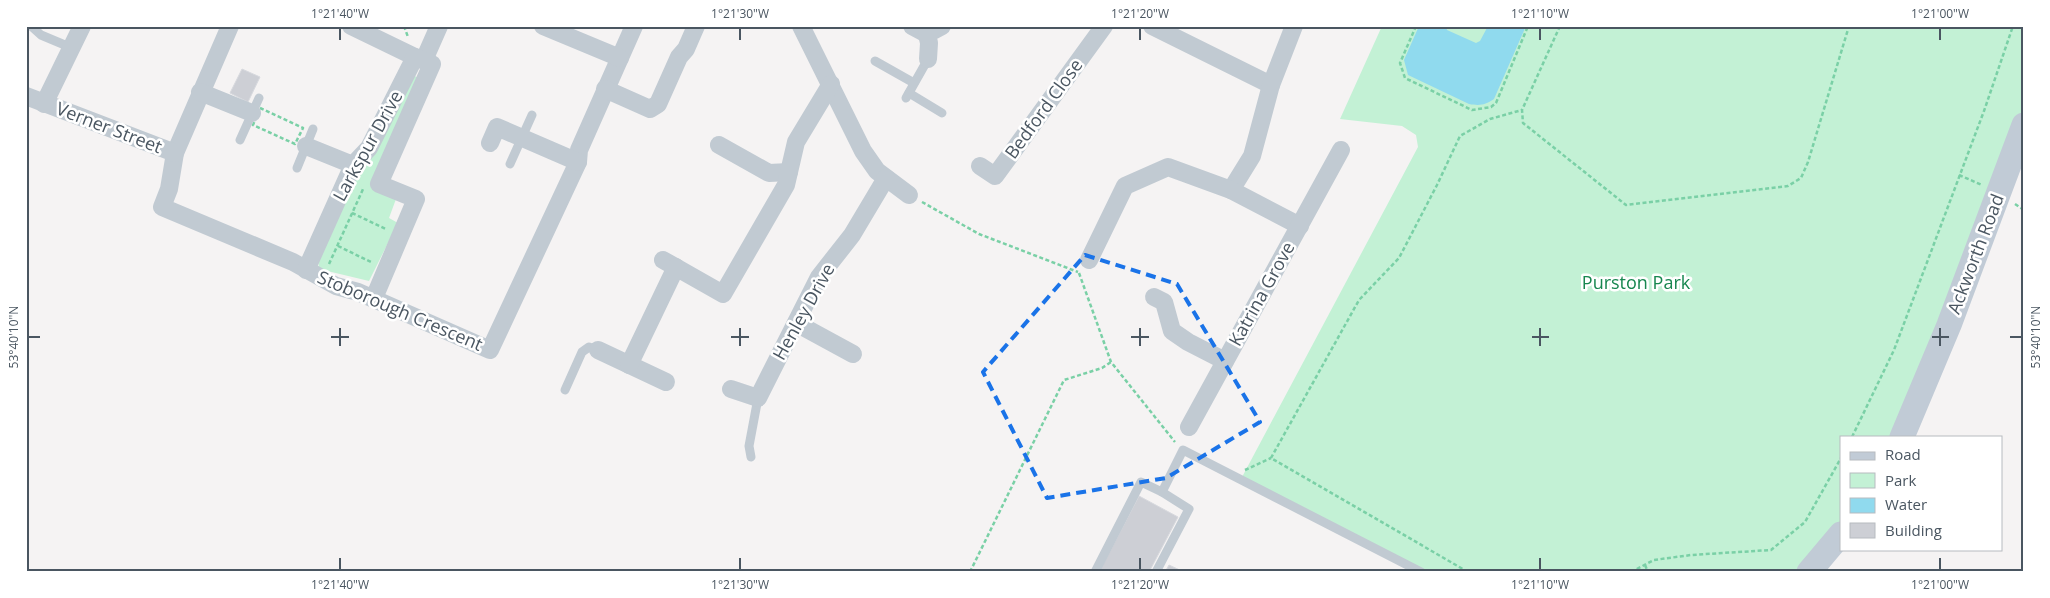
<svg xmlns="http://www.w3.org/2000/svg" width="2050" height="598" font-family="'Open Sans',sans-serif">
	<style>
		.green { fill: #c3f1d5 }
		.water { fill: #90daee }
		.building { fill: #cdcfd5; stroke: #d7d9de }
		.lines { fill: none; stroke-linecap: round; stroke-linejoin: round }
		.path { stroke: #7ad0a6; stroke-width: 2.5; stroke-dasharray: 4 2.5; stroke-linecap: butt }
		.lane { stroke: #c1cad2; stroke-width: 9 }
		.street { stroke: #c1cad2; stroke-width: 18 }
		.secondary { stroke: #c1cbd6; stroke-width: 25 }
		.marked { fill: none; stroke: #1a73e8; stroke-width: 4; stroke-dasharray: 10 6; stroke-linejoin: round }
		.ticks { fill: none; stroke: #4a5661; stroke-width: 2 }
		.labels { text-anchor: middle; stroke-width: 5; stroke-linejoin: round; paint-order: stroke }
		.street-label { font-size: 18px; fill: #4a5661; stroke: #fff }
		.park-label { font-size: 18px; fill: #17864f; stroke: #fff }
		.neatline { fill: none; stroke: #4a5661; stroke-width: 2 }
		.ticks-label { font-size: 12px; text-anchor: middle; fill: #4a5661 }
	</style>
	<rect width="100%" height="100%" fill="#f5f3f3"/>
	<!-- green -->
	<g class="green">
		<polygon points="1382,26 2024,26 2024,125 1902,437 1841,437 1841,534 1809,572 1421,572 1241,479 1418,147 1416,135 1402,126 1340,119"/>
		<polygon points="411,74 422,80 373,187 396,199 389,218 398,223 369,281 319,269 318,258 351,181 370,160"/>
	</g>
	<!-- water -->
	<path class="water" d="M1419,26H1446L1447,30L1476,43L1480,41L1488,26H1526L1494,99C1485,105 1480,106 1469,104L1408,75L1404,60Z"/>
	<!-- building -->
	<g class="building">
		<polygon points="242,69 260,77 248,102 230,93"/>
		<polygon points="1139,496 1178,517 1149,572 1099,572"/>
		<polygon points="1169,565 1184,572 1165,572"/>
	</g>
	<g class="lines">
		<!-- path -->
		<g class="path">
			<polyline points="404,26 408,37"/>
			<polyline points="1416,26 1400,63 1405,78 1472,110 1491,107 1496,103 1528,26"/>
			<polyline points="1560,26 1522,110 1523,123 1626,205 1788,186 1801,178 1808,162 1849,26"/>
			<polygon points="260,108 303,128 295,144 253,125"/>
			<polyline points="1959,175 1982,185"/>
			<polyline points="922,202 979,234 1078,272"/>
			<polyline points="2015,204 2024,210"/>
			<polyline points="352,213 386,229"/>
			<polyline points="338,246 373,263"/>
			<polyline points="329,264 364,187"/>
			<polyline points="1079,273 1111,362 1175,442"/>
			<polyline points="1852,437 1894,350 1984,111 2013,26"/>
			<polyline points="1245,470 1271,458"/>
			<polyline points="1645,565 1648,572"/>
			<polyline points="970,572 1064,380 1102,368 1111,362"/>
			<polyline points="1468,572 1271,458 1359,300 1399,258 1437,185 1460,136 1490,119 1522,110"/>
			<polyline points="1631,572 1654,560 1691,555 1771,550 1805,522 1841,458"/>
		</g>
		<!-- lane -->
		<g class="lane">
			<polyline points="31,26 41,35 72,48"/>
			<polyline points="875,61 914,83"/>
			<polyline points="909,93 942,113"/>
			<polyline points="906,98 928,59"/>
			<polyline points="240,140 259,98"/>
			<polyline points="510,164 532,115"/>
			<polyline points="297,168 313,129"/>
			<polyline points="565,390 582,352 589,347 598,350"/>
			<polyline points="751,457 749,446 758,398"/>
			<polyline points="1162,492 1183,450 1421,572"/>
			<polyline points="1095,572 1141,482 1162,492 1189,509 1156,572"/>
		</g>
		<!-- street -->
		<g class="street">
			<polyline points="230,26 175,153 169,189 162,207 293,262 336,286 358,292 490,350 578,162 579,150 634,26"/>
			<polyline points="351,26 415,57"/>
			<polyline points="543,26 620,58"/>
			<polyline points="801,26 863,151 877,171 909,195"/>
			<polyline points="912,26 927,34"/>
			<polyline points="1152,26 1271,85"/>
			<polyline points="928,59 929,43 927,34 942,26"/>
			<polyline points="424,60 439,26"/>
			<polyline points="605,89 650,109 658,104 679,57 686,49 696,26"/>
			<polyline points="200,92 252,113"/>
			<polyline points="26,96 175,153"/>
			<polyline points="44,104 82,26"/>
			<polyline points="490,143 497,127 578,162"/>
			<polyline points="719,145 769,173 789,172"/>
			<polyline points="306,146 353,165"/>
			<polyline points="980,166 995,176 1104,26"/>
			<polyline points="1231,190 1252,156 1271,85 1294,26"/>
			<polyline points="663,260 723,294 786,185 796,142 831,84"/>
			<polyline points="1089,260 1125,186 1168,167 1231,190 1300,226"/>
			<polyline points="306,270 353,165 369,148 415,57 432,64 379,184 416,199 374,298"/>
			<polyline points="1154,297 1164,302 1172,331 1188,342 1225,361"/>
			<polyline points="796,323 853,354"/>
			<polyline points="598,350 666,382"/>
			<polyline points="629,365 676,267"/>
			<polyline points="731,389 758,398 819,277 852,235 886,178"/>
			<polyline points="1189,427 1341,150"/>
		</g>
		<!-- secondary -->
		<g class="secondary">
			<polyline points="1902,437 1949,325 2024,125"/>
			<polyline points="1809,572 1841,534"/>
		</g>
	</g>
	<!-- marked area -->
	<path class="marked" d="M1085,255L1177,284L1260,422L1166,478L1047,498L983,372Z"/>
	<!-- ticks -->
	<path class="ticks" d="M340,28V40M740,28V40M1140,28V40M1540,28V40M1940,28V40M340,328V346M740,328V346M1140,328V346M1540,328V346M1940,328V346M28,337H40M331,337H349M731,337H749M1131,337H1149M1532,337H1549M1932,337H1949M2010,337H2022M340,558V570M740,558V570M1140,558V570M1540,558V570M1940,558V570"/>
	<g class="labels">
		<!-- street labels -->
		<g class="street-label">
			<text transform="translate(1044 109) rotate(-54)" y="6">Bedford Close</text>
			<text transform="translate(109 128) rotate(21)" y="6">Verner Street</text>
			<text transform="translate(368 146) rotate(-61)" y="6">Larkspur Drive</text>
			<text transform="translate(1976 254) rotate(-69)" y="6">Ackworth Road</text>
			<text transform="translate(1262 294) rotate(-61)" y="6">Katrina Grove</text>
			<text transform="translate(400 311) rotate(23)" y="6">Stoborough Crescent</text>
			<text transform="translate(804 312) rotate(-61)" y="6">Henley Drive</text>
		</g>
		<!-- park labels -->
		<g class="park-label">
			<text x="1636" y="289">Purston Park</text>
		</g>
	</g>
	<!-- border -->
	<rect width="2050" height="598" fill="none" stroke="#ffffff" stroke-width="55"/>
	<!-- legend -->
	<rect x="1840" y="436" width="162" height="115" fill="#ffffff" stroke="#b7bbc0"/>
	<rect x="1850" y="452" width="25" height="8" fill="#c1cbd6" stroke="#b7bbc0"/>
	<text x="1885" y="460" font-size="15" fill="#4a5661">Road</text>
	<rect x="1850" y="473" width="25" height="15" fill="#c3f1d5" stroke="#b7bbc0"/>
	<text x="1885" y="486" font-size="15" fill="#4a5661">Park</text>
	<rect x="1850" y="498" width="25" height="15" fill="#90daee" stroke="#b7bbc0"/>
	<text x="1885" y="510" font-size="15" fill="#4a5661">Water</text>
	<rect x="1850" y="523" width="25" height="15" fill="#cdcfd5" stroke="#b7bbc0"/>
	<text x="1885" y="536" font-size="15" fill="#4a5661">Building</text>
	<rect x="28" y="28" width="1994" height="542" class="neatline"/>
	<g class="ticks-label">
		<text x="340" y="18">1°21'40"W</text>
		<text x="740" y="18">1°21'30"W</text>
		<text x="1140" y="18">1°21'20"W</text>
		<text x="1540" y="18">1°21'10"W</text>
		<text x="1940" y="18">1°21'00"W</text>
		<text transform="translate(14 337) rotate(-90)" y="4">53°40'10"N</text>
		<text transform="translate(2036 337) rotate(-90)" y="4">53°40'10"N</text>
		<text x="340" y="589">1°21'40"W</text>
		<text x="740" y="589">1°21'30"W</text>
		<text x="1140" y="589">1°21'20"W</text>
		<text x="1540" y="589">1°21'10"W</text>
		<text x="1940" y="589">1°21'00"W</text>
	</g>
</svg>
